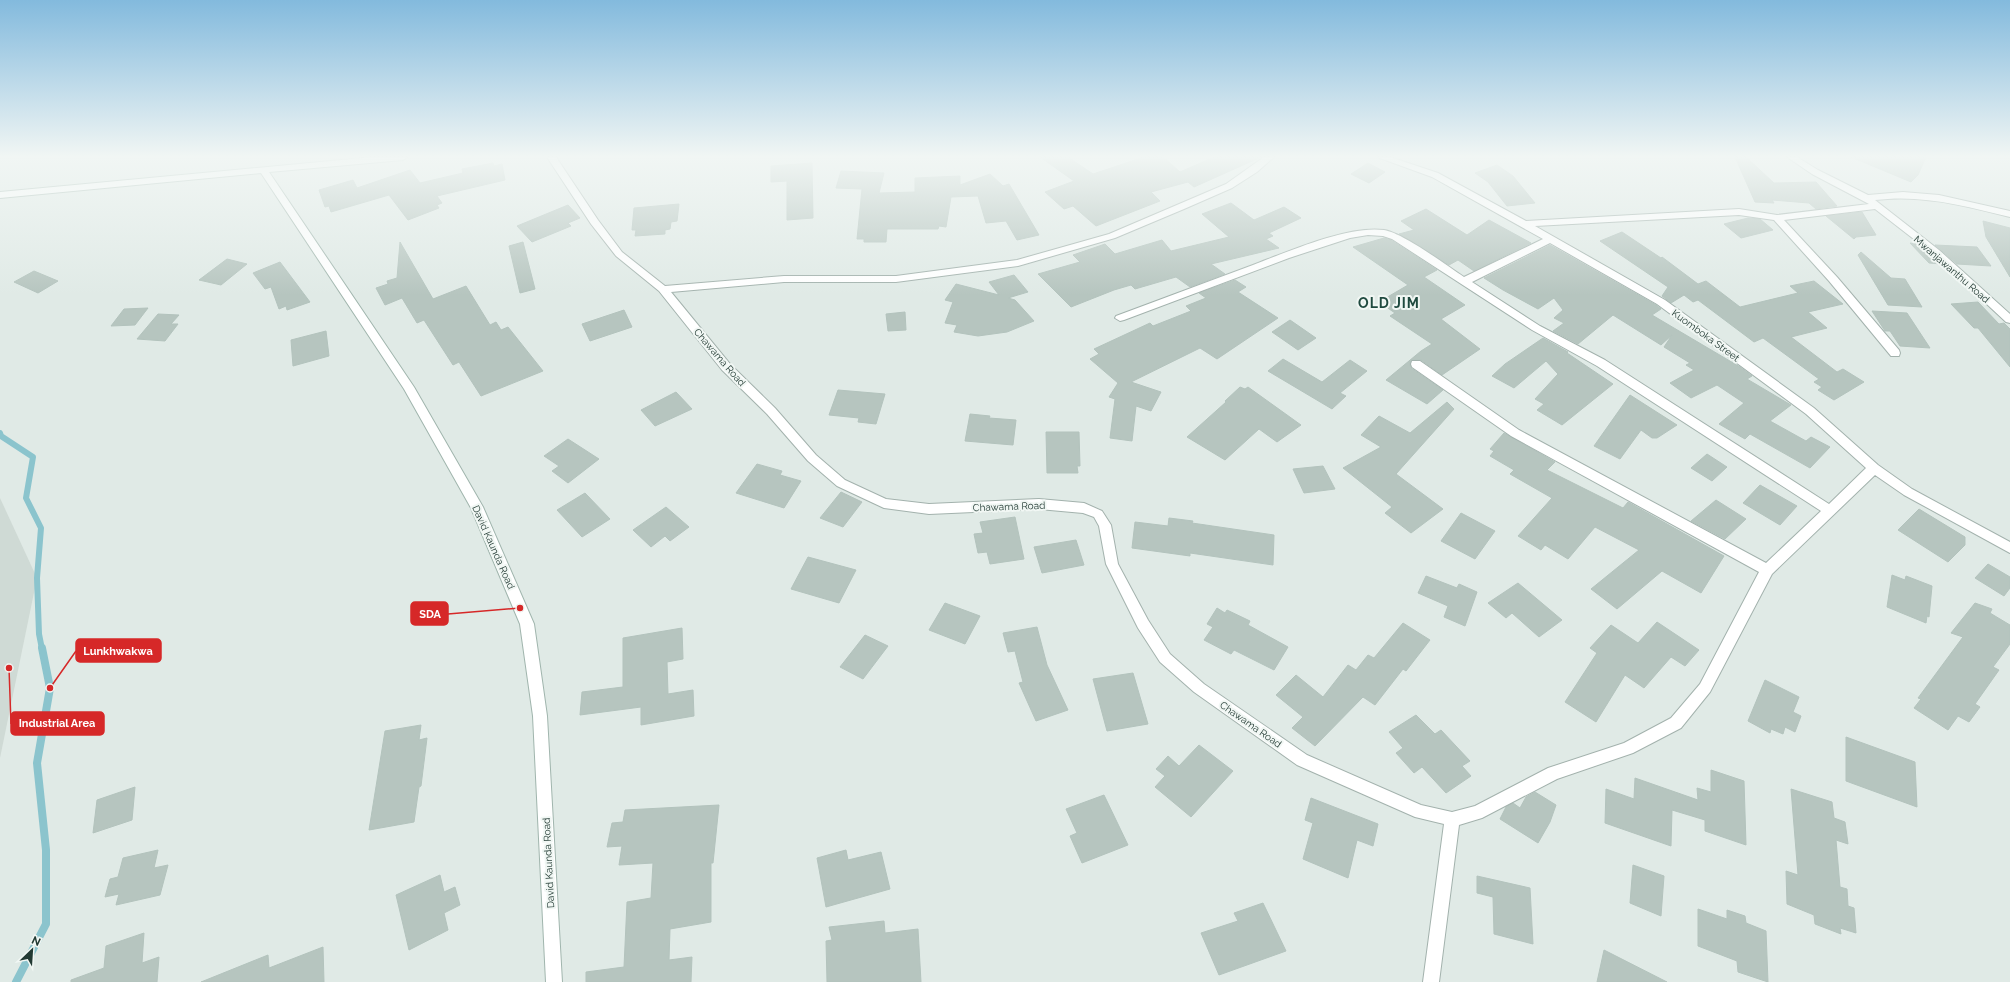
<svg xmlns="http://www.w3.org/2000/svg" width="2010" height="982" font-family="Raleway,sans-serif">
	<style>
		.built { fill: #cfdad5 }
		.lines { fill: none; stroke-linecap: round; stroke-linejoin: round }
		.stream-far1 { stroke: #8bc4cd; stroke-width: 6 }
		.stream { stroke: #8bc4cd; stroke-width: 8 }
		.building { fill: #b6c5bf; stroke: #b3c3bd }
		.street-casing { stroke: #a3b2ad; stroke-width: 2 }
		.secondary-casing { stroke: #a0b5ad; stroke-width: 2 }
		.street { fill: #fff; fill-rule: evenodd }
		.secondary { fill: #fff; fill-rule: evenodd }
		.labels { text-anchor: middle; stroke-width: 4; stroke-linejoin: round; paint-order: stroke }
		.street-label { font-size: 10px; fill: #223a33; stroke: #f1f7f4 }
		.district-label { font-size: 14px; font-weight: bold; letter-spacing: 1px; fill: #1f4a3f; stroke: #f1f7f4 }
		.leader { fill: none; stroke: #d62828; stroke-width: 1.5 }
		.callout-dot { fill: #d62828; stroke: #f1f7f4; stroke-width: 1.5 }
		.callout { fill: #d62828; stroke: #d62828; stroke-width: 1.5 }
		.callout-label { font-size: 11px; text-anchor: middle; font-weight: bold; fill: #fff }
	</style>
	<rect width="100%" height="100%" fill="#e0eae6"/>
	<!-- built -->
	<polygon class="built" points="0,498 37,578 0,758"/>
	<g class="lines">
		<!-- stream-far1 -->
		<polyline class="stream-far1" points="0,433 1,436 33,457 26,498 41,528 37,578 39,634 42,649"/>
		<!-- stream -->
		<polyline class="stream" points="16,982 46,924 46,850 37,763 50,688 42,648"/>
	</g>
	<!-- building -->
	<g class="building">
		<polygon points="1040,157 1068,157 1093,174 1144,157 1163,157 1180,172 1214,157 1261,157 1194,187 1188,182 1151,192 1160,201 1096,226 1073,206 1064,209 1045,192 1074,181"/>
		<polygon points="1735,157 1746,157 1774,183 1816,182 1837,206 1816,209 1809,203 1772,200 1774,203 1755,202"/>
		<polygon points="1851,157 1926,157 1918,175 1911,182"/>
		<polygon points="493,163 494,166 502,164 505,180 437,196 442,203 437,205 439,208 408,220 389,195 331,212 329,206 325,207 319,190 353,180 357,188 410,170 420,183 463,173 462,169"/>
		<polygon points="812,163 813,218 787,220 787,181 771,182 771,166"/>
		<polygon points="1368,163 1385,172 1369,183 1351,174"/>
		<polygon points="1497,165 1513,176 1535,203 1507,206 1488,182 1475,173"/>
		<polygon points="841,171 884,173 879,193 915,192 915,178 960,176 960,185 990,174 1003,186 1009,184 1039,235 1017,240 1006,221 986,223 978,196 951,197 946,227 939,226 938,229 887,229 886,242 864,242 864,239 857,239 862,189 836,188"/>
		<polygon points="1231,203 1254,220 1284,207 1301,218 1269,233 1273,236 1266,239 1279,248 1211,264 1225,274 1190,287 1176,277 1135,289 1131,285 1114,290 1071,307 1038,274 1080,262 1073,255 1105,244 1115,254 1162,240 1171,251 1229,237 1202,214"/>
		<polygon points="679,204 677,221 671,222 670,229 665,230 665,234 635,236 636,230 632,230 634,208"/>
		<polygon points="568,205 580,218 568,223 571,226 532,242 517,226"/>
		<polygon points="1426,209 1467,235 1489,220 1531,243 1474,271 1458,260 1449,265 1399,234 1414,230 1401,221"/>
		<polygon points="1862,212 1876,235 1856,237 1854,239 1826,216"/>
		<polygon points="1748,218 1760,219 1773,230 1741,238 1724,224"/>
		<polygon points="1983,221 2010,228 2010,277 1986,237"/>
		<polygon points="1622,232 1661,258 1662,257 1698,284 1706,281 1740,307 1798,293 1790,286 1814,281 1843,304 1808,312 1827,328 1791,337 1837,372 1843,369 1864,382 1834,400 1818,390 1822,387 1814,382 1819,379 1763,338 1754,342 1698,300 1693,302 1684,295 1671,303 1662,296 1668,287 1600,241"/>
		<polygon points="1384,238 1391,240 1437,270 1424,277 1465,305 1441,319 1480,349 1442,375 1421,360 1411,360 1410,364 1411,368 1443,390 1427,404 1386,380 1421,351 1432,344 1390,316 1395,313 1379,302 1408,285 1353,247"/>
		<polygon points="400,242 433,299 466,286 490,325 496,322 501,330 508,327 543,371 481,396 459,362 453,365 424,320 417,323 402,298 385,305 376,288 388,284 387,281 397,278"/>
		<polygon points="523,242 535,289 520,293 509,246"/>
		<polygon points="1910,243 1917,244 1941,264 1929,263"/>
		<polygon points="1550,245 1656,305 1661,309 1652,315 1740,367 1752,376 1747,379 1791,405 1770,421 1806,441 1811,437 1830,447 1810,468 1750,434 1745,439 1719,424 1744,403 1717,385 1691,398 1670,383 1694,370 1686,365 1690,363 1664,347 1672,335 1661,345 1613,315 1578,344 1553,331 1564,323 1554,318 1563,310 1554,298 1538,309 1503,290 1484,278"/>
		<polygon points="1935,245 1977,247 1991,266 1957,264"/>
		<polygon points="1861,252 1891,278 1905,279 1922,307 1888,305 1858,255"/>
		<polygon points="227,259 247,264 221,285 199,280"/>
		<polygon points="280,262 310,302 287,310 286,306 279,309 271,287 265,289 253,273"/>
		<polygon points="34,271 58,281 38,293 14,282"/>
		<polygon points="1014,275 1028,292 1008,298 1015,300 1034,321 1007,332 978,336 954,332 957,325 945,323 953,302 945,300 956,284 999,295 989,282"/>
		<polygon points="1235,280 1246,287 1238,292 1278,318 1217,359 1200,348 1131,382 1161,392 1151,411 1136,406 1132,441 1110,438 1115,399 1109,397 1118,383 1090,359 1099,354 1094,349 1150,323 1153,326 1191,311 1186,306 1206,298 1199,293"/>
		<polygon points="1978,302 1999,324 2004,323 2010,329 2010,367 1978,328 1974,328 1951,304"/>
		<polygon points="148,308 135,325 111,326 124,309"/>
		<polygon points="624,310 632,327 590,341 582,324"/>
		<polygon points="1872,311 1907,313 1930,348 1900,346 1890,331 1885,331"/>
		<polygon points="905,312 906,330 888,331 886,314"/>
		<polygon points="158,314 179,315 171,324 178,324 165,341 137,339"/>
		<polygon points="1290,320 1316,338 1298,350 1272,332"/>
		<polygon points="326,331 329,356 293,366 291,340"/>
		<polygon points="1543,338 1568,352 1567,353 1613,384 1562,425 1537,410 1544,404 1535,399 1558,374 1546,361 1514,388 1492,376 1505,364"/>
		<polygon points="1283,359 1322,382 1350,360 1367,371 1340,393 1346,396 1332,409 1268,371"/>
		<polygon points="1240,387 1245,389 1248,387 1301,425 1277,442 1259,429 1225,460 1187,437 1226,402 1225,401"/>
		<polygon points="838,390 885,394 876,424 858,422 859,418 829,415"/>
		<polygon points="676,392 692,409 655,426 641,410"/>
		<polygon points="1630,395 1677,425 1657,438 1652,438 1641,430 1620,459 1594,446"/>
		<polygon points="1447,402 1454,409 1396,474 1443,509 1411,533 1385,513 1392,507 1343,468 1381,447 1361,435 1379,416 1410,433"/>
		<polygon points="970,414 990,416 989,418 1016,420 1013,445 965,441"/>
		<polygon points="1046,432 1079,432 1080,466 1077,466 1078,473 1047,473"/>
		<polygon points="1504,433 1555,462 1547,470 1623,508 1628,502 1724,556 1701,593 1662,571 1617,609 1591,589 1639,550 1595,527 1568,559 1545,545 1541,550 1518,536 1552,498 1510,474 1514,470 1490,456 1494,451 1490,449"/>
		<polygon points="568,439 599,459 568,483 552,471 559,466 544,456"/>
		<polygon points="1707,454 1727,467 1712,481 1691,468"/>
		<polygon points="757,464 782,471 780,475 801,481 784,508 736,493"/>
		<polygon points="1323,466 1335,489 1304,493 1293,469"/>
		<polygon points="1760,485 1797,506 1780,525 1743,503"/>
		<polygon points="841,492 862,502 843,527 820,518"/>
		<polygon points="585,493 610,519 582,537 557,510"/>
		<polygon points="1716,500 1746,519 1725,539 1691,521"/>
		<polygon points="666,507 689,527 670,541 665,536 651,547 633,530"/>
		<polygon points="1919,509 1965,537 1965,545 1948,562 1898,530"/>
		<polygon points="1461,513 1495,531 1475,559 1441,541"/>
		<polygon points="1015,517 1024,559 990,564 987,552 978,553 974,534 983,533 980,522"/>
		<polygon points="1169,518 1193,521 1192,523 1274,535 1273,565 1190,553 1190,556 1132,548 1135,522 1168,526"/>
		<polygon points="1076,540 1084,565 1042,573 1034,547"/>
		<polygon points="808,557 856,570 839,603 791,589"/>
		<polygon points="1988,564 2010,577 2010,588 2004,596 1975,578"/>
		<polygon points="1892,575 1905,580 1906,576 1932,586 1929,617 1927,616 1926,623 1887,607"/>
		<polygon points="1426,576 1457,588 1459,584 1477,592 1465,626 1444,617 1448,606 1418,593"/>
		<polygon points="1518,583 1562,620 1539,637 1512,613 1506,618 1488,603"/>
		<polygon points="945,603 980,616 965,644 929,630"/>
		<polygon points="1975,603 1992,609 1990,613 2010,625 2010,644 1993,667 1999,670 1975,704 1980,707 1969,722 1958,716 1948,730 1914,708 1921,699 1918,698 1963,637 1951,633"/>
		<polygon points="1217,608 1225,613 1227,610 1250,621 1248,625 1288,647 1274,670 1234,650 1231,654 1204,640 1213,627 1207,624"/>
		<polygon points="1657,622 1699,650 1685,666 1671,657 1644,688 1625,675 1596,722 1565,702 1597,653 1590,648 1611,625 1638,643"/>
		<polygon points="1403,623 1430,640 1406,671 1403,669 1375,705 1363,697 1315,746 1292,728 1303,717 1276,695 1296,675 1323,697 1348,665 1356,670 1368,655 1374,658"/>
		<polygon points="1037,627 1047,665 1068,710 1036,721 1019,683 1023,682 1015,651 1008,652 1003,633"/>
		<polygon points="682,628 683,659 667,662 668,694 693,690 694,716 641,725 641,707 580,715 582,692 623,687 623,638"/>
		<polygon points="865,635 888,646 863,679 840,667"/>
		<polygon points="1133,673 1148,724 1107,731 1093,679"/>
		<polygon points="1765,680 1799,697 1793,712 1801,716 1795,732 1785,727 1783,734 1771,729 1770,733 1748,721"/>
		<polygon points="1416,715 1435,734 1441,730 1470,761 1462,766 1471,776 1446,793 1422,767 1414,773 1396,753 1403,748 1389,732"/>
		<polygon points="421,725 419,740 427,738 421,786 419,787 414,822 369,830 385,731"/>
		<polygon points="1846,737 1915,762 1917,807 1846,781"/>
		<polygon points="1199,745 1233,771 1191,817 1155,787 1165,776 1156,769 1168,756 1179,766"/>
		<polygon points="1711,770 1744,781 1746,845 1705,831 1705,820 1672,810 1671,846 1605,823 1606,789 1634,799 1635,778 1698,800 1697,788 1711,792"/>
		<polygon points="135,787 132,820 93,833 97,800"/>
		<polygon points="1791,789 1832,802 1834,818 1845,822 1848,844 1836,840 1840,887 1847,889 1848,906 1854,908 1856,933 1840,928 1841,934 1815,924 1814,915 1787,904 1786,871 1798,875"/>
		<polygon points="1535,792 1556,805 1550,822 1538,843 1500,819 1506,807 1513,803 1520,808 1526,797"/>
		<polygon points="1104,795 1128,845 1082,863 1070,836 1077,833 1066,809"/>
		<polygon points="1311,798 1378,824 1373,846 1357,840 1348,878 1303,859 1313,823 1305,820"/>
		<polygon points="719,805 713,863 711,863 711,922 670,929 669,960 692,957 691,982 586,982 586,972 624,967 627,902 651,898 653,863 619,865 622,846 607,847 612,823 623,822 625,810"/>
		<polygon points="158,850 154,868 168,865 160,895 116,905 119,894 105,897 110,879 118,877 123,858"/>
		<polygon points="846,850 848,860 881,852 890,889 826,907 817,858"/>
		<polygon points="1633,865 1664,876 1661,916 1630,903"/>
		<polygon points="440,875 444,892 455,887 460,905 444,913 448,930 409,950 396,895"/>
		<polygon points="1477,876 1530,888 1533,944 1494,934 1493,897 1477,893"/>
		<polygon points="1263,903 1286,951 1219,975 1201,933 1238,921 1234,913"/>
		<polygon points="1698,909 1727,919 1727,910 1745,916 1746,923 1766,931 1768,982 1738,972 1737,961 1698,946"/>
		<polygon points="884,921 885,933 918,929 921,982 827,982 826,941 832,940 829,927"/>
		<polygon points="144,933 142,963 159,957 157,982 71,982 71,980 104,968 106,946"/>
		<polygon points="323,947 324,982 201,982 268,955 269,968"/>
		<polygon points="1604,950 1667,982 1597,982"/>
	</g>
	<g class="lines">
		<defs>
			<path id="street" d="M547,157H556L598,220L622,252L665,286L784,276H896L1017,260L1109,234L1226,184L1264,157H1274L1257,172L1232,188L1184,209L1115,238L1018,266L896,282H784L671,292L730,364L775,408L816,455L845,480L886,499L929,504L1039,499L1084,503L1102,511L1111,525L1118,564L1148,620L1170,654L1204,684L1307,755L1421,805L1452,812L1475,806L1548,768L1624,743L1671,718L1700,684L1759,572L1511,436L1412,367L1411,364L1412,361H1420L1519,430L1766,563L1821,511L1597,366L1532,330L1392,239L1383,236L1368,235L1350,238L1289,258L1124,320L1120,321L1115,318L1116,316C1162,299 1207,282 1253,265C1287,252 1348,225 1384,230C1403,233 1446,265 1464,277L1543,239L1432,177L1377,157H1390L1438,173L1526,221L1739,209L1777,215L1869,204L1812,174L1787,157H1797L1818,170L1868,195L1903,192L1939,195L2010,211V217C1965,206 1922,194 1875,200L1939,250L2010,314V323L2006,322L1933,254L1875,209L1784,220L1837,277L1899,350L1900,353L1899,356H1891L1829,281L1774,220L1739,215L1535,226L1665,300L1814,408L1878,465L1912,489L2010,542V553L1904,495L1875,475L1772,574L1710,692L1681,728L1633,753L1557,779L1482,818L1459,825L1439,982H1423L1444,824L1415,817L1297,765L1194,692L1160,662L1138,628L1106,564L1099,526L1094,517L1083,513L1039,509L929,514L884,508L837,486L808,461L767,414L722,370L659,291L616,256L591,224ZM1550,243L1657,304L1806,414L1866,468L1829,504L1605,360L1540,326L1472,282Z"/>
			<polygon id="secondary" points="373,157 407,157 403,160 269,172 414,387 483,507 534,624 547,716 562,982 546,982 533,716 520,624 471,508 404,389 261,173 0,198 0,192"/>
		</defs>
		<!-- street casing -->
		<use href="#street" class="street-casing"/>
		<!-- secondary casing -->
		<use href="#secondary" class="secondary-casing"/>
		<!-- street -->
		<use href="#street" class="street"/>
		<!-- secondary -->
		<use href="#secondary" class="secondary"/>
	</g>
	<!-- sky -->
	<linearGradient id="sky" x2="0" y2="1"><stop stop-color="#83badd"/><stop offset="0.53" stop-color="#f1f6f4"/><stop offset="1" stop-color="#f1f6f4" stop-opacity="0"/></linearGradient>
	<rect width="2010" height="295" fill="url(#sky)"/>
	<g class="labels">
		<!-- street labels -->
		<g class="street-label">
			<text transform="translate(1952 269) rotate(41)" y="4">Mwanjawanthu Road</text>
			<text transform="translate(1706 335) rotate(36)" y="4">Kuomboka Street</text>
			<text transform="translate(720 357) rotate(49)" y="4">Chawama Road</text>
			<text transform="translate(1009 506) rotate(-2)" y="4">Chawama Road</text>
			<text transform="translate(494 547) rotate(66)" y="4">David Kaunda Road</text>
			<text transform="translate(1251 724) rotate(35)" y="4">Chawama Road</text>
			<text transform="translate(548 863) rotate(-93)" y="4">David Kaunda Road</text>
		</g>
		<!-- district labels -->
		<g class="district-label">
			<text x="1389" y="308">OLD JIM</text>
		</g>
	</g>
	<!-- callouts -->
	<path class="leader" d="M520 608L448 614M50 688L76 651M9 668L11 724"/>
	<g class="callout-dot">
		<circle cx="520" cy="608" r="4"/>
		<circle cx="50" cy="688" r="4"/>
		<circle cx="9" cy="668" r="4"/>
	</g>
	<g class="callout">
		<rect x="411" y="602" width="37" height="23" rx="4"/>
		<rect x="76" y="639" width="85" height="23" rx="4"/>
		<rect x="11" y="712" width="93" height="23" rx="4"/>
	</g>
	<g class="callout-label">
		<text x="430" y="618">SDA</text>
		<text x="118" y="655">Lunkhwakwa</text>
		<text x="57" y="727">Industrial Area</text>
	</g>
	<!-- north arrow -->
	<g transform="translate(32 950) rotate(25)" stroke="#f1f7f4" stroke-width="3" paint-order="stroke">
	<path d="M0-3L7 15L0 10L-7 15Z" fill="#223a33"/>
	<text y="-6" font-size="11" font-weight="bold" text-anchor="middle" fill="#223a33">N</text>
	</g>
</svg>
